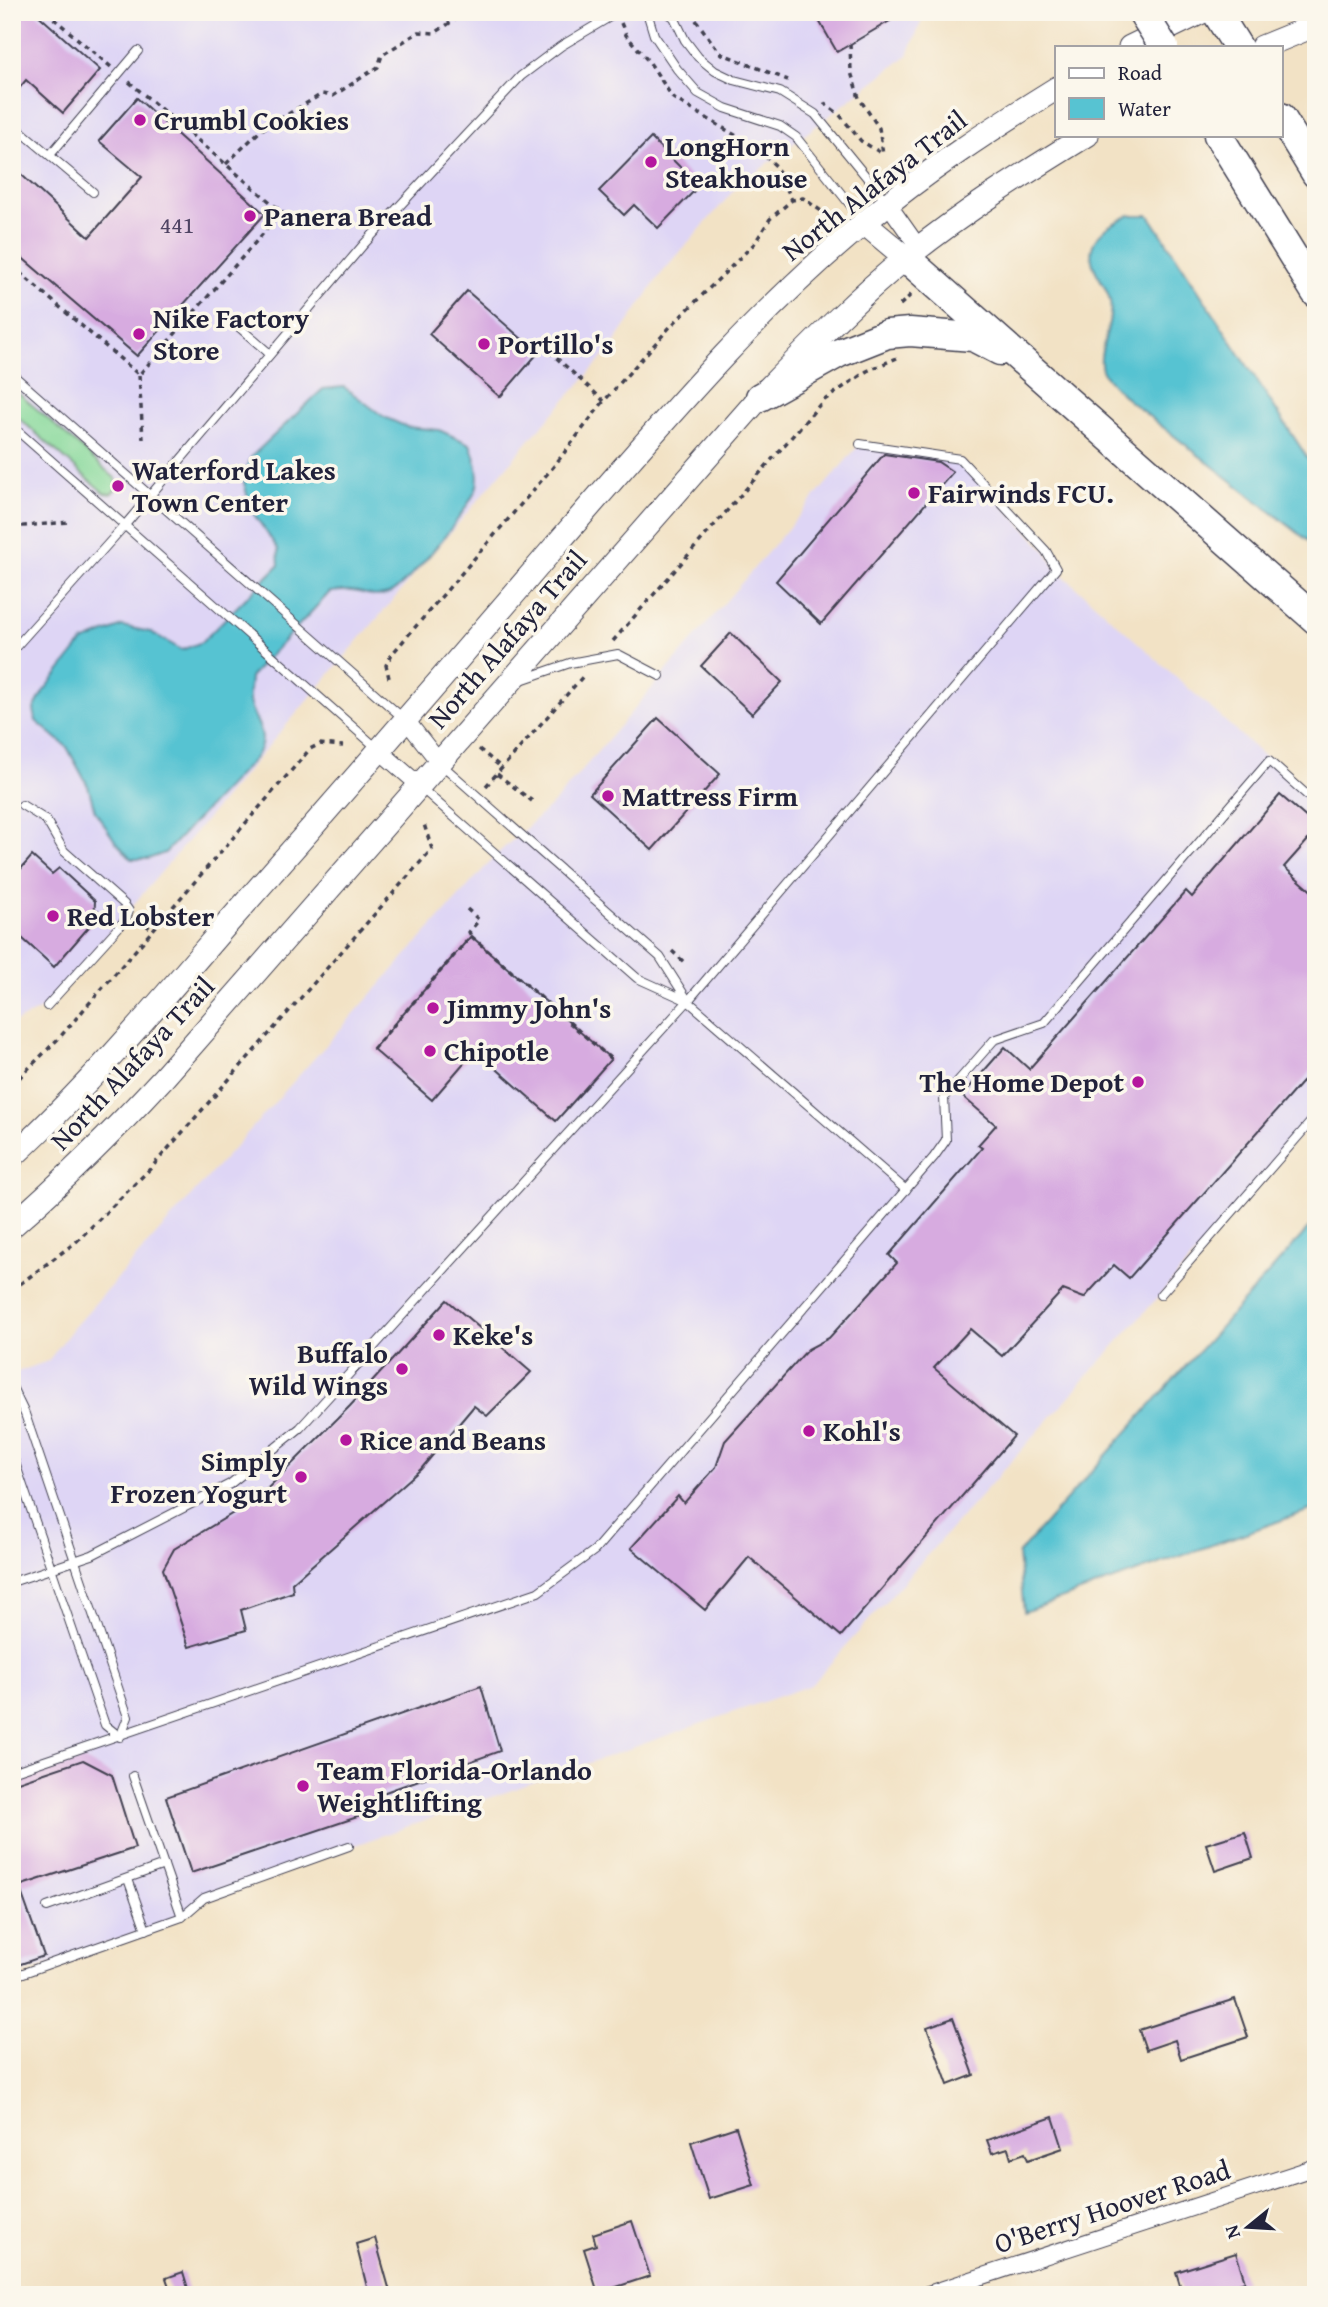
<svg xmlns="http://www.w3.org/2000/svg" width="1328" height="2307" font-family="'Gentium Book Plus',serif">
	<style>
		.built { fill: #ded5f5 }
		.green { fill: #85d89a; stroke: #547d6a; stroke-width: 2 }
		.water { fill: #57c3d2; stroke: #3c7286; stroke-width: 2 }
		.building { fill: #d7abe0 }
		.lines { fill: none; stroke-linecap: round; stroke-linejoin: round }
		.service-casing { stroke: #413f50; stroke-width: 10 }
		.minor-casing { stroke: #413f50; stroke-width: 18 }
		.secondary-casing { stroke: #413f50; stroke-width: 25 }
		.motorway-casing { stroke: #413f50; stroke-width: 31 }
		.path { stroke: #413f50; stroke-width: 3.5; stroke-dasharray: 5 5; stroke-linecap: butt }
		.service { stroke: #fff; stroke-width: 8 }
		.minor { stroke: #fff; stroke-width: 16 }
		.secondary { stroke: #fff; stroke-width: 23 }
		.motorway { stroke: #fff; stroke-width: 28 }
		.motorway-bridge-casing { stroke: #413f50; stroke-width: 31; stroke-linecap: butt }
		.motorway-bridge { stroke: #fff; stroke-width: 28 }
		.poi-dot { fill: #b5179e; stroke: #fbf7ec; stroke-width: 2.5 }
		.labels { text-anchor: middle; stroke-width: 7; stroke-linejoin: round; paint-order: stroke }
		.number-label { font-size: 24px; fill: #4f4464 }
		.poi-label { font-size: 28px; font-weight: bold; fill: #22223b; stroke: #fbf7ec; text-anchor: start }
		.street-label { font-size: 28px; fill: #22223b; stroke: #fbf7ec }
	</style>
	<rect width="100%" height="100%" fill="#fbf7ec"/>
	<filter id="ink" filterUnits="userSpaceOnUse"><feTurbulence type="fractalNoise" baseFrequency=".0143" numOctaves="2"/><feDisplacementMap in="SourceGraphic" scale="14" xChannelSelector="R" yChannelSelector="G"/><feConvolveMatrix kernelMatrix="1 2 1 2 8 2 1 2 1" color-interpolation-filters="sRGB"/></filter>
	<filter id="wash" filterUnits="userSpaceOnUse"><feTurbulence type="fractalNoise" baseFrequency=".00686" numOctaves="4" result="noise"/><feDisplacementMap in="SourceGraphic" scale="28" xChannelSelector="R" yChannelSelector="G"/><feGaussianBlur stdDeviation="1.57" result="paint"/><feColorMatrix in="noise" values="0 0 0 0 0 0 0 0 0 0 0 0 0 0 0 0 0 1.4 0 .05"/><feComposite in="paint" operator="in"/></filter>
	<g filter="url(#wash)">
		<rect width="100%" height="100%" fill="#f2e2c5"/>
		<!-- built -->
		<g class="built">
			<polygon points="12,12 925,12 908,55 736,188 661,274 609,351 531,438 47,1006 12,1024"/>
			<polygon points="860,444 960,459 1046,551 1056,569 1316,803 1316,1116 1160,1295 811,1685 204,1898 182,1917 12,1977 12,1374 48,1361 74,1327 497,854 554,803"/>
		</g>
		<!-- green -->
		<polygon class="green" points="12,391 21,395 116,479 116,489 111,494 104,493 12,412"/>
		<!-- water -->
		<g class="water">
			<path d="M1130,215H1149L1316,471V547L1127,399C1120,391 1106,380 1102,370C1096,352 1114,325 1110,301C1107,282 1085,267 1093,245C1099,229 1116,222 1130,215Z"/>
			<path d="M344,387L384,417L407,427L439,430L470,444C475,458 480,471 477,486C473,505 406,589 388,594C374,599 365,592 351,591C344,590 337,592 330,592L250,677C250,685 247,697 250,705C257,727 270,734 255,758L165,853L148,859H131L115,841L95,811L88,786L67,747L36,721L34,709L43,692L83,642L122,626L150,632L182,650L202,642L279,565L278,549L251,510L242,475L252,456L323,389Z"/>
			<polygon points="1316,1220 1316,1508 1024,1612 1018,1554"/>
		</g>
		<g id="blocks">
			<!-- building -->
			<g class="building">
				<polygon points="12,12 35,12 100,70 63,113 26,80 12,97"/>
				<polygon points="814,12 905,12 837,52"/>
				<polygon points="137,98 265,214 137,356 12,249 12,166 89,237 142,177 99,141"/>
				<polygon points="651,138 699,186 658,228 634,205 624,215 599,191"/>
				<polygon points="467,291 538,353 500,397 429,334"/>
				<polygon points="884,454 938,462 953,472 821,624 776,581"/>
				<polygon points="731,633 782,682 752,714 701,666"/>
				<polygon points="658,718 720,774 652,850 590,794"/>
				<polygon points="1280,795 1316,826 1316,831 1284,867 1316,895 1316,1066 1129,1278 1114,1265 1084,1298 1063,1290 1002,1356 970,1329 934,1368 1014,1436 841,1636 749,1557 705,1610 631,1548 678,1496 684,1503 716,1467 725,1441 808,1349 829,1338 897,1263 889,1255 982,1148 978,1145 996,1125 962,1096 1005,1047 1029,1069 1186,891 1192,897"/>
				<polygon points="32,856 52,874 59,868 95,901 94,921 54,967 12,929 12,879"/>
				<polygon points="471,936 611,1059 556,1121 475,1050 432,1100 373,1049"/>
				<polygon points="447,1300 531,1372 487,1416 474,1406 421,1469 292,1583 293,1592 241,1610 246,1630 189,1647 163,1569 174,1549 258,1498 350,1406"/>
				<polygon points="481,1686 500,1751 377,1795 381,1809 191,1873 166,1797"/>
				<polygon points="83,1760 112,1775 135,1848 19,1886 44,1956 12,1967 12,1784"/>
				<polygon points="1245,1832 1253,1858 1215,1871 1206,1844"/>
				<polygon points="1235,1999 1248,2037 1181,2059 1175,2040 1146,2050 1139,2030"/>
				<polygon points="953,2018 974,2075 948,2085 927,2027"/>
				<polygon points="1053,2117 1063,2148 1028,2160 1025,2153 1011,2158 1008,2148 992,2153 987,2140"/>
				<polygon points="736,2127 754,2185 709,2199 691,2142"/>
				<polygon points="632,2221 650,2276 598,2293 584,2249 596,2245 593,2234"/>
				<polygon points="375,2238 391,2295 369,2295 356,2244"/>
				<polygon points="1236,2253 1245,2281 1203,2295 1183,2295 1176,2272"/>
				<polygon points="183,2272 190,2295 172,2295 166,2278"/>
			</g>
		</g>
	</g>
	<g filter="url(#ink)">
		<use href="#blocks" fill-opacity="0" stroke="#413f50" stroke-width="2"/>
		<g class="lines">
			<defs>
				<g id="service">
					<polyline points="647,12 654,35 677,69 698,93 725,108 780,126 796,137 863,221"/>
					<polyline points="666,12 674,17 685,40 698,57 715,71 734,80 780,92 815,114 886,201"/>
					<polyline points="16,127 93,192"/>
					<polyline points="50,155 138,51"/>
					<polyline points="232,321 270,354"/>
					<polyline points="12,374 403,718"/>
					<polyline points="12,426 378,749"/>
					<polyline points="12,651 125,525 364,244 521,76 561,46 618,12"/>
					<polyline points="521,680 570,663 618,654 660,676"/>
					<polyline points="441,764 660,957 688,1001 906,1190"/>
					<polyline points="421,788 637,978 688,1001"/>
					<polyline points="22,805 46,820 64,851 124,904 129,911 126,919 47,1006"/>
					<polyline points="1160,1295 1316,1116"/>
					<polyline points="12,1387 25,1414 128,1717 120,1737 105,1725 12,1454"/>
					<polyline points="12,1582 92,1555 230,1484 300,1428 688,1001 1056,569 1046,551 960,459 860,444"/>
					<polyline points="12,1772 538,1592 595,1550 934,1157 946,1140 944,1097 994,1040 1044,1023 1269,761 1316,803"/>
					<polyline points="133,1776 182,1917"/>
					<polyline points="128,1879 146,1930"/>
					<polyline points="47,1907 164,1865"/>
					<polyline points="12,1977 182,1917 204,1898 349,1846"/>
				</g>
				<g id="minor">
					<polyline points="888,204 919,248"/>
					<polyline points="406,720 439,762"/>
					<polyline points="380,751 419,785"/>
					<polyline points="925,2295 1316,2167"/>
				</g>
				<g id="secondary">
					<polyline points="1130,47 1202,12"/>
					<polyline points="1262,47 1316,25"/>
					<polyline points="864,223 906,258"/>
					<path d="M12,1157C90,1085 158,1004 227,924C340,796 452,667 563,537C659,427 752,315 865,222C925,172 991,129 1057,88"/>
					<path d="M12,1226C66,1179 116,1129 164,1077L760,397C807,349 854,300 906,258C963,212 1025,173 1087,135"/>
				</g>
				<g id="motorway">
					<polyline points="1216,12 1238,47"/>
					<polyline points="1281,117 1316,174"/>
					<polyline points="1218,135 1316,293"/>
					<polyline points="906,258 1316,620"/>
					<polyline points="760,397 839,353 887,334 910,332 973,337 1000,351"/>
				</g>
			</defs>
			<!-- service casing -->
			<use href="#service" class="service-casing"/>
			<!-- minor casing -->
			<use href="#minor" class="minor-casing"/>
			<!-- secondary casing -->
			<use href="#secondary" class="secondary-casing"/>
			<!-- motorway casing -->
			<use href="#motorway" class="motorway-casing"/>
			<!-- path -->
			<g class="path">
				<polyline points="46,12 111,67"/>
				<polyline points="690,12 720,53 788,80"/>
				<polyline points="621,23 626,35 650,63 673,98 755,147 776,166 792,200"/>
				<polyline points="850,44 851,72 859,98 879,128 883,154"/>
				<polyline points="824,103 839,114 861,141 883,154"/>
				<polyline points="226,164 261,130 322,94 333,96 378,67 382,55 419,32 435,33 466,12"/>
				<polyline points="12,266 139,375 282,212 128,81"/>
				<polyline points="900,305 914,292"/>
				<polyline points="549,351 604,401"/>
				<polyline points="139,375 143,439"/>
				<polyline points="12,527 69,522"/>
				<polyline points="613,641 823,401 867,371 897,358"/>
				<polyline points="389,678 386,665 392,654 554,466 604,401 670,327 754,244 770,219 792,200 803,198 824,213"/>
				<polyline points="479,749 502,768"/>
				<polyline points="497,774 532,801"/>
				<polyline points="486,786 585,674"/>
				<polyline points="467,909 479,920 469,932 471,936"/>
				<polyline points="94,911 112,911"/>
				<polyline points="138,918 152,930"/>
				<polyline points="672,951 685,963"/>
				<polyline points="373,1049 471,936 611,1059"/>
				<polyline points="12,1085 60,1037 310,749 320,744 343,746"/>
				<polyline points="12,1290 76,1242 151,1168 432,849 423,821"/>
			</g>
			<!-- service -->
			<use href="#service" class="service"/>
			<!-- minor -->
			<use href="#minor" class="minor"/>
			<!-- secondary -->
			<use href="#secondary" class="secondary"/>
			<!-- motorway -->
			<use href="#motorway" class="motorway"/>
			<defs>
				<polyline id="motorway-bridge" points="1142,12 1164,47"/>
			</defs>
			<!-- motorway-bridge casing -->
			<use href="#motorway-bridge" class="motorway-bridge-casing"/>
			<!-- motorway-bridge -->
			<use href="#motorway-bridge" class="motorway-bridge"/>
		</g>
	</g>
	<!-- markers -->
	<g class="poi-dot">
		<circle cx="140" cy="120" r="7"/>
		<circle cx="651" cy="162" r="7"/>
		<circle cx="250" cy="216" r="7"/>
		<circle cx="139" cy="334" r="7"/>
		<circle cx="484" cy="344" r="7"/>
		<circle cx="118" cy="486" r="7"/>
		<circle cx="914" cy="493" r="7"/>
		<circle cx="608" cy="796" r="7"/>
		<circle cx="53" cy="916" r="7"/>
		<circle cx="433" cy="1008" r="7"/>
		<circle cx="430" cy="1051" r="7"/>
		<circle cx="1138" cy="1082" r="7"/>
		<circle cx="439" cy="1335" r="7"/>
		<circle cx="402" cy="1369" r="7"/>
		<circle cx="809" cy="1431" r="7"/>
		<circle cx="346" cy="1440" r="7"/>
		<circle cx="301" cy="1477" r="7"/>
		<circle cx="303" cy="1786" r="7"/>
	</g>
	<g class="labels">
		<!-- number labels -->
		<g class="number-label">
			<text x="177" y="233">441</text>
		</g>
		<!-- poi labels -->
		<g class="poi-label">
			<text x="154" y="130">Crumbl Cookies</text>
			<text x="665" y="156">LongHorn<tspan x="665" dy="32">Steakhouse</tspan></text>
			<text x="264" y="226">Panera Bread</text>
			<text x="153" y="328">Nike Factory<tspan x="153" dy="32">Store</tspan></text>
			<text x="498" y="354">Portillo's</text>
			<text x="132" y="480">Waterford Lakes<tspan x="132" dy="32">Town Center</tspan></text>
			<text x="928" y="503">Fairwinds FCU.</text>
			<text x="622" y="806">Mattress Firm</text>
			<text x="67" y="926">Red Lobster</text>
			<text x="447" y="1018">Jimmy John's</text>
			<text x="444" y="1061">Chipotle</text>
			<text x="1124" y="1092" text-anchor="end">The Home Depot</text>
			<text x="453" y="1345">Keke's</text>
			<text x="388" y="1363" text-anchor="end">Buffalo<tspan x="388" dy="32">Wild Wings</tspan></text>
			<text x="823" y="1441">Kohl's</text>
			<text x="360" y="1450">Rice and Beans</text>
			<text x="287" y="1471" text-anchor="end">Simply<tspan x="287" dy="32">Frozen Yogurt</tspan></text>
			<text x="317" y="1780">Team Florida-Orlando<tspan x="317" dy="32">Weightlifting</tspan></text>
		</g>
		<!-- street labels -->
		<g class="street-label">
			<text transform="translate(874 185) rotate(-38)" y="10">North Alafaya Trail</text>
			<text transform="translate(507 639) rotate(-49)" y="10">North Alafaya Trail</text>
			<text transform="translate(132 1063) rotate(-47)" y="10">North Alafaya Trail</text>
			<text transform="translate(1112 2206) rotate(-18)" y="10">O'Berry Hoover Road</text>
		</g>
	</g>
	<!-- margin -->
	<rect width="1328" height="2307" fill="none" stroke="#fbf7ec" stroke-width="42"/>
	<!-- legend -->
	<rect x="1055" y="46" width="228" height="91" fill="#fbf7ec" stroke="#a4a2a5" stroke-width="2"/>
	<rect x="1069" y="68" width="35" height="10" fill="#ffffff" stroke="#a4a2a5" stroke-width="2"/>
	<text x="1118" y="80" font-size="21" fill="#22223b">Road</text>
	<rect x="1069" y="98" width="35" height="21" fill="#57c3d2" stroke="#a4a2a5" stroke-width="2"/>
	<text x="1118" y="116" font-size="21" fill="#22223b">Water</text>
	<!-- north arrow -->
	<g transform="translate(1248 2227) rotate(252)" stroke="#fbf7ec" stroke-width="5" paint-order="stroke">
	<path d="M0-5L12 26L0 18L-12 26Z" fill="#22223b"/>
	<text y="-10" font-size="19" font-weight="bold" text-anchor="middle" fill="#22223b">N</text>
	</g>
</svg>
